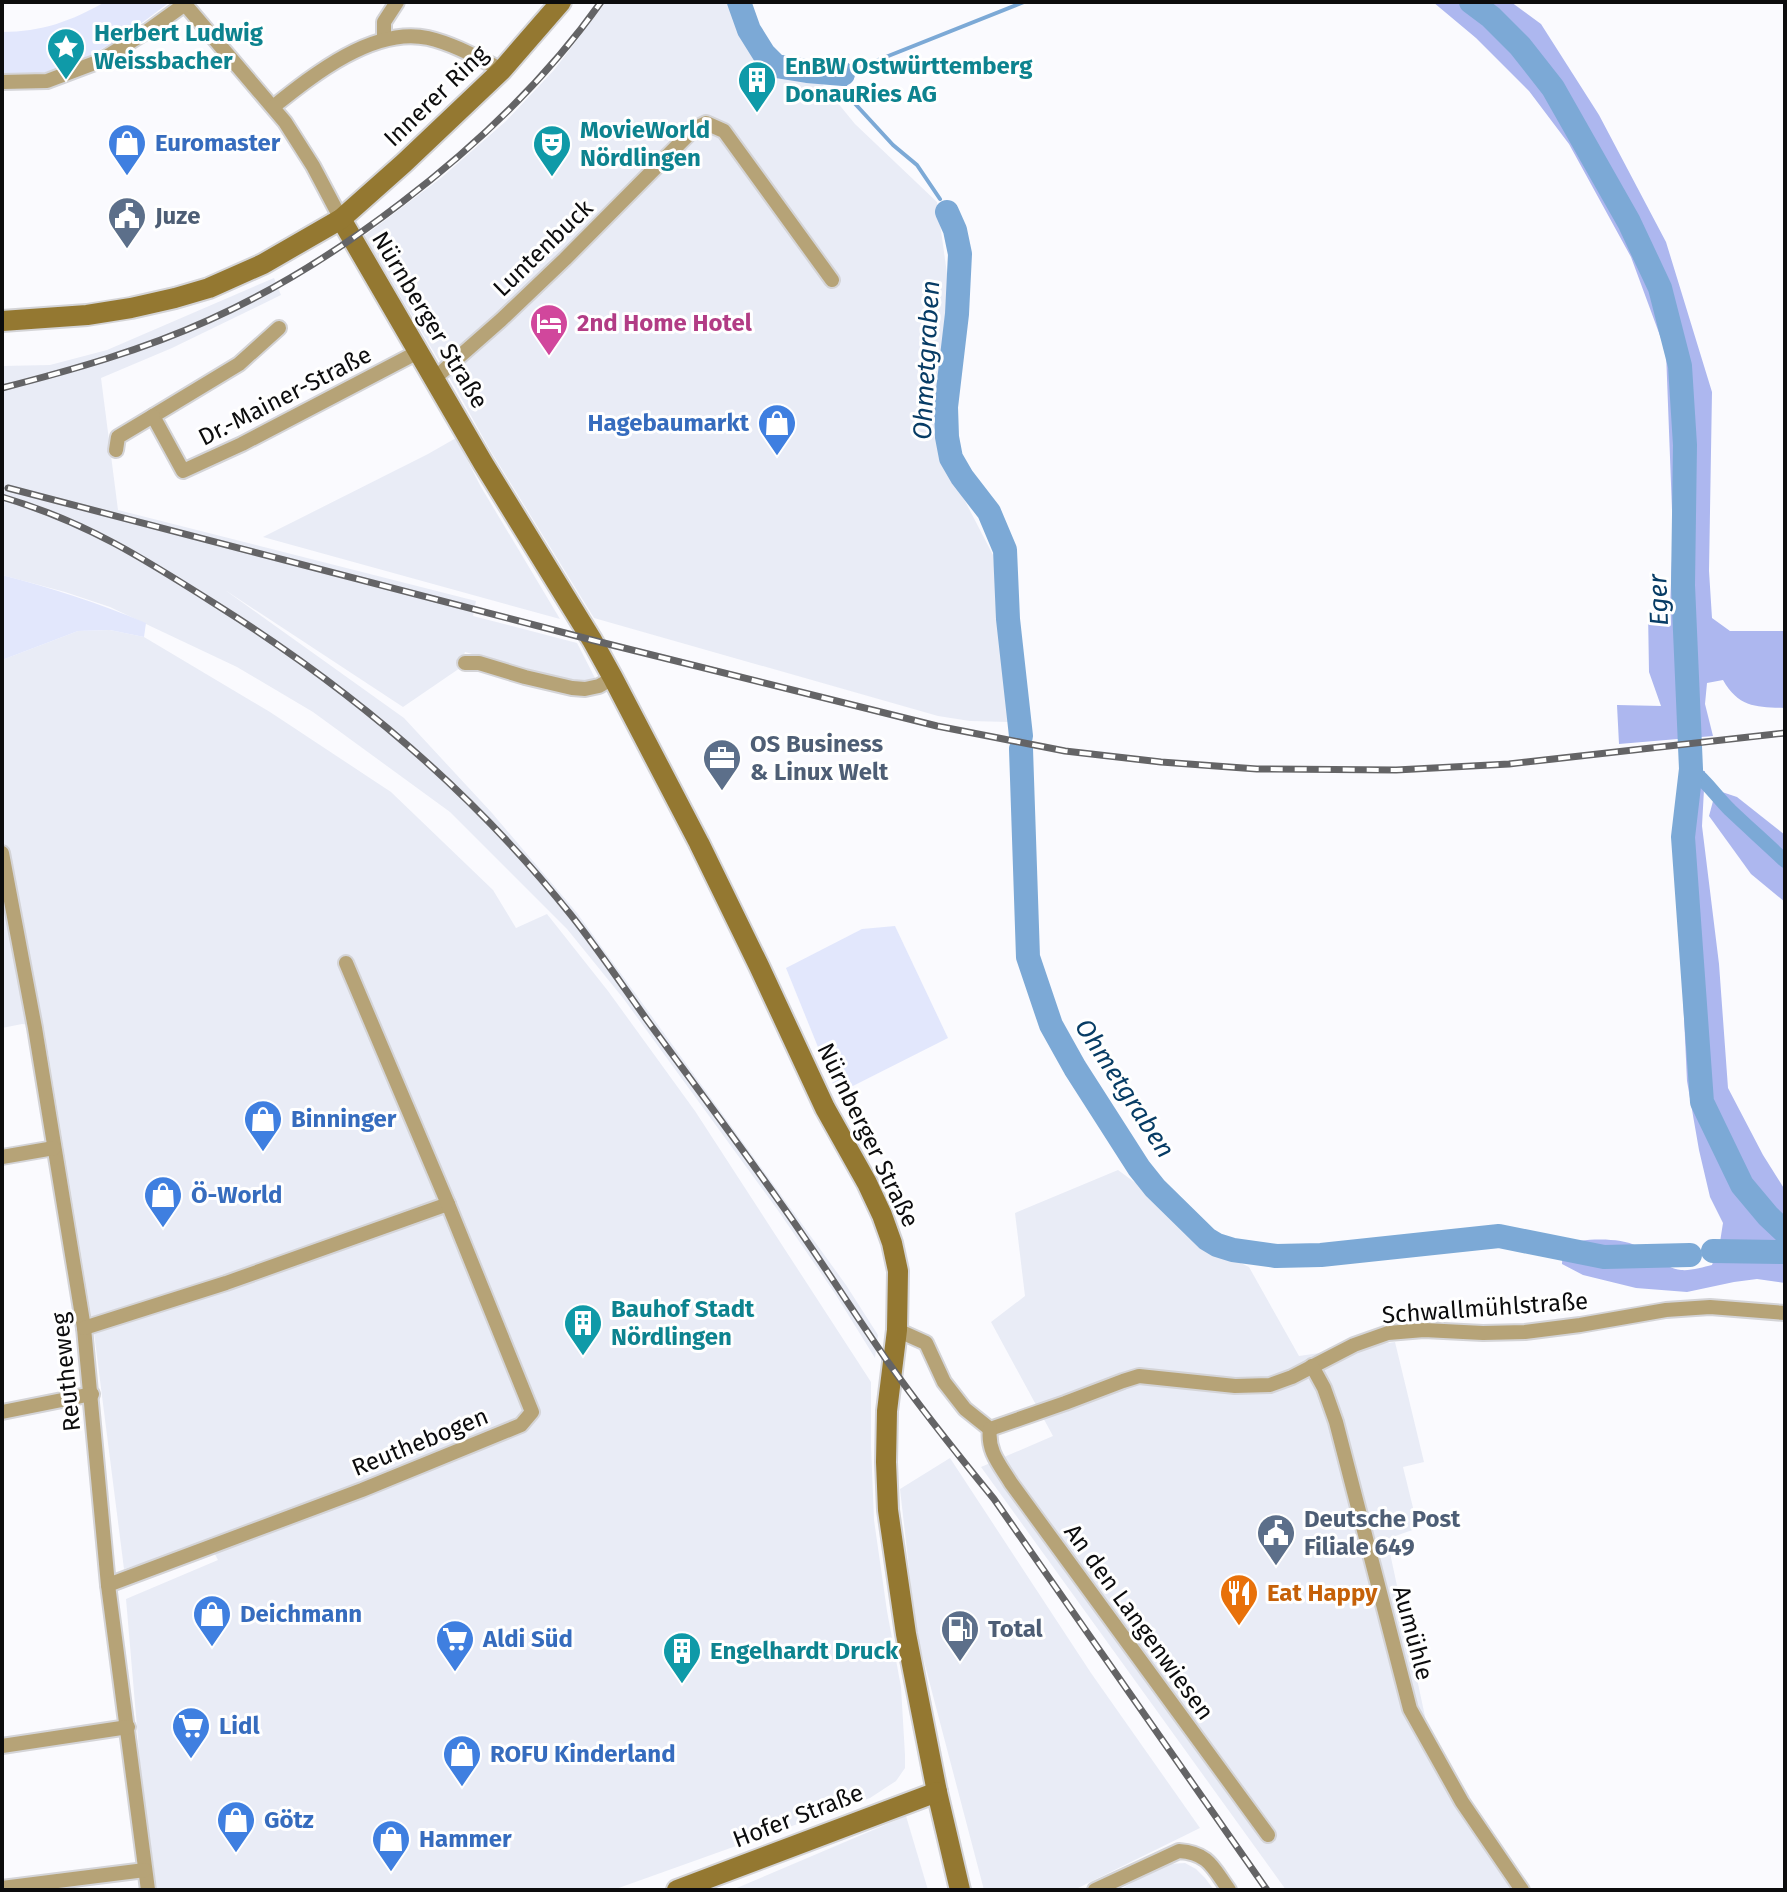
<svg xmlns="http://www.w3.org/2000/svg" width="1787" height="1892" font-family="'Fira Sans',sans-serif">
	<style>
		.built { fill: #e9ecf6 }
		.green { fill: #e2e7fc }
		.forest { fill: #adb7ef }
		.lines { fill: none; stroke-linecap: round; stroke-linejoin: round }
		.stream { stroke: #7ca9d6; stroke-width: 4 }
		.canal { stroke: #7ca9d6; stroke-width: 14 }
		.river { stroke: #7ca9d6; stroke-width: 24 }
		.street-casing { stroke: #d4d4d7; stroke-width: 18 }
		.secondary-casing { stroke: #d4d4d7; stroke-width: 24 }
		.street { stroke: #b6a377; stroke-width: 14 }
		.secondary { stroke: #947831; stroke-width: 20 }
		.rail-casing { stroke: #646466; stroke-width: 7 }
		.rail { stroke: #fff; stroke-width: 4; stroke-dasharray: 12; stroke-linecap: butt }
		.labels { text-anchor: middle; stroke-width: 6; stroke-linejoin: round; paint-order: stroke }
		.culture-label { font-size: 24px; font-weight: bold; fill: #0d838f; stroke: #fff; text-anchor: start }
		.street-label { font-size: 24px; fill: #0c0c0d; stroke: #fff }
		.shop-label { font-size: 24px; font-weight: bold; fill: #366cbe; stroke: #fff; text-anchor: start }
		.service-label { font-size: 24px; font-weight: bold; fill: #4e5e75; stroke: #fff; text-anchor: start }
		.hotel-label { font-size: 24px; font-weight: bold; fill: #b23c85; stroke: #fff; text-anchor: start }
		.food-label { font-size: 24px; font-weight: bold; fill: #c56008; stroke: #fff; text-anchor: start }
		.water-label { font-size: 26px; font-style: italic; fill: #073c65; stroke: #fff }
	</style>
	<rect width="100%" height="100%" fill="#fafafe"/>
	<!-- built -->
	<g class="built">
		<polygon points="606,2 734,2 778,77 819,80 855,124 937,202 950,295 937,447 993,555 1009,722 970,721 938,716 594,618 490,450 456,389 364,236 441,178 506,121 554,70"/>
		<polygon points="274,278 281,295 172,348 101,378 118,510 476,601 473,616 577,643 595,678 577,683 465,652 460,668 403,707 225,590 404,718 492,813 577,913 846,1285 878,1335 875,1358 836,1295 777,1209 623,998 567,929 450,812 313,712 237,667 110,607 65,592 2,575 2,366 50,365 107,350"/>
		<polygon points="456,438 481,487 560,619 263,537 428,454"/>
		<polygon points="110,630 144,637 270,712 391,792 493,890 516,928 547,914 608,991 695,1111 871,1382 871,1446 874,1520 887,1611 901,1687 905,1755 905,1768 896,1781 870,1798 613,1890 157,1890 142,1786 126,1599 218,1560 209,1543 124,1569 94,1333 44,1027 22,1024 2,1028 2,660 78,631"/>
		<polygon points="1118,1170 1190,1223 1211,1249 1249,1267 1299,1356 1395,1342 1424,1462 1403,1467 1418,1528 1387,1539 1435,1763 1522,1890 1286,1890 981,1467 1053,1436 991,1322 1025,1296 1015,1213"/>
		<polygon points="950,1458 1091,1673 1200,1828 1074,1890 984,1890 916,1631 900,1489"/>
		<polygon points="906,1816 928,1890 732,1890"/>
		<polygon points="1185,1863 1196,1869 1205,1878 1214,1890 1120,1890 1139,1878 1169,1864"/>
	</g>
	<!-- green -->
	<g class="green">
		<path d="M105,2H170C130,32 95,59 46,72C32,75 16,74 2,74V32C42,32 71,21 105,2Z"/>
		<path d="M2,575C52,588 99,603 146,623L144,637L110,630L78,631L2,660Z"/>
		<polygon points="895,926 948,1038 837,1094 786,968 862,929"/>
	</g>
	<!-- forest -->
	<g class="forest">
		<path d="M1433,2H1511L1541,24L1599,115L1666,242L1712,392L1709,571L1712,618L1730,631H1785V708C1757,707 1739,708 1723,680L1707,683L1705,704L1713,736L1619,744L1617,705L1661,706L1649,672L1648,611L1670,607L1673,536L1666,352L1631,257L1569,144L1529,91L1476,38Z"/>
		<path d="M1705,771L1702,826L1719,964L1728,1088L1763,1155L1785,1190V1283L1757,1279L1734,1282L1687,1292L1636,1288L1583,1275L1562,1264L1563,1245C1582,1238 1619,1237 1637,1246C1652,1254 1664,1268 1681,1270C1691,1271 1703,1267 1712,1265L1720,1242L1723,1223L1710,1197L1699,1150L1687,1081L1675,823L1683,806L1681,772Z"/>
		<polygon points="1716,790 1737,797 1785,835 1785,902 1751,874 1709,816"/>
	</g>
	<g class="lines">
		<!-- stream -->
		<polyline class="stream" points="940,199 917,165 893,145 847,95 843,74 1024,2"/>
		<!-- canal -->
		<path class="canal" d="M1691,769C1707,782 1716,796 1730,810C1748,827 1767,844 1785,861"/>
		<!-- river -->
		<g class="river">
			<polyline points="739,2 749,30 764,54 776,66 807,71 843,74"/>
			<polyline points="1471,2 1491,17 1520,46 1553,88 1629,222 1660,288 1680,366 1685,445 1683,585 1691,769 1683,837 1702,1102 1742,1185 1768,1216 1785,1232"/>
			<polyline points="947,212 955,230 960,254 957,314 946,407 947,437 951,458 962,477 989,512 1005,550 1008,619 1021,736"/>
			<polyline points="1021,749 1028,957 1051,1025 1075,1068 1139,1168 1155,1188 1207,1239 1217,1245 1233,1250 1276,1256 1321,1255 1499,1236 1604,1257 1690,1255"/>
			<polyline points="1713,1251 1785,1252"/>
		</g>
		<defs>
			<g id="street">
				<polyline points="183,2 285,122 313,166 341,219"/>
				<polyline points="384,39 384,22 397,2"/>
				<polyline points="2,82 47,81 100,61 149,30 185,4"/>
				<path d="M273,107C313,75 374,26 428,38C454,44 478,58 502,70"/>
				<polyline points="279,328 239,364 153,416 183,471 242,444 418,352"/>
				<polyline points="435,378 501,320 565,259 694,129 706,123 724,131 832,280"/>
				<polyline points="116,450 118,437 153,416"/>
				<polyline points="465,663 479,663 525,677 572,688 585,689 599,686 613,678"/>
				<polyline points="2,853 35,1028 84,1328 108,1585 148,1890"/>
				<polyline points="2,1157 54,1148"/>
				<polyline points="84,1328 226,1283 448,1204"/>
				<polyline points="897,1330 926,1343 944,1382 965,1409 990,1429 1065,1403 1123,1381 1139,1376 1235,1386 1270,1385 1292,1377 1354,1345 1388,1333 1424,1330 1483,1333 1525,1332 1580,1325 1666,1310 1710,1307 1785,1313"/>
				<polyline points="1312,1366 1324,1388 1336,1422 1410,1709 1462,1802 1522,1890"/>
				<polyline points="2,1412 92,1394"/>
				<path d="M990,1429C987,1451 1000,1465 1011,1483L1268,1835"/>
				<polyline points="108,1585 362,1490 521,1425 532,1412 448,1204 346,963"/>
				<polyline points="2,1746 128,1727"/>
				<polyline points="2,1888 145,1870"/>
				<path d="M1095,1890L1179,1851C1209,1853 1213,1868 1229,1890"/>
			</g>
			<g id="secondary">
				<polyline points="341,219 483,463 592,640 613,678 699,843 759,966 825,1108 867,1183 882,1215 892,1243 898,1271 897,1330 887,1411 886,1462 888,1510 906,1634 937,1792 960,1890"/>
				<polyline points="2,321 87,315 131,308 175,298 209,288 263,264 341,219 404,163 502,70 561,2"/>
				<polyline points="677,1890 937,1792"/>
			</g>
		</defs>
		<!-- street casing -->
		<use href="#street" class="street-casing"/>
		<!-- secondary casing -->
		<use href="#secondary" class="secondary-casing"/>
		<!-- street -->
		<use href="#street" class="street"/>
		<!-- secondary -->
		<use href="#secondary" class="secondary"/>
		<defs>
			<g id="rail">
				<path d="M2,388C72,370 143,350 209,320C278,289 341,249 401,203C477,145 545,81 601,2"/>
				<polyline points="8,488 592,640 937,726 1065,751 1161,762 1257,769 1396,770 1509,764 1785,733"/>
				<path d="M2,497C87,522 146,560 220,607C352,690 473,792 571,915C598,949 622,985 647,1020C691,1080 736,1140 779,1201C817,1254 851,1309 888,1362C921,1409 958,1455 994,1499L1267,1890"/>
			</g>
		</defs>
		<!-- rail casing -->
		<use href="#rail" class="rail-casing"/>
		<!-- rail -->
		<use href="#rail" class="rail"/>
	</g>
	<!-- icons -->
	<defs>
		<symbol id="sight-pin" viewBox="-11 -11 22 30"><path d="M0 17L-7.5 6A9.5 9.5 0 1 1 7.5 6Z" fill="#0f9aa8" stroke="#fff"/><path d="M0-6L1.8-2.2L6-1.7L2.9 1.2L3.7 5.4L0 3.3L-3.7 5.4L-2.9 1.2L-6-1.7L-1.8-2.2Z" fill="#fff"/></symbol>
		<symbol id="building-pin" viewBox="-11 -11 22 30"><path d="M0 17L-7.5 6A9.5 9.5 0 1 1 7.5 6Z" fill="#0f9aa8" stroke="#fff"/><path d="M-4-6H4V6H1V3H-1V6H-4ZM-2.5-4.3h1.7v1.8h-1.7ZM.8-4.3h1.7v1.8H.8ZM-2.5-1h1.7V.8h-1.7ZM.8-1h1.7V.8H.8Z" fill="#fff"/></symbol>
		<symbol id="shop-pin" viewBox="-11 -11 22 30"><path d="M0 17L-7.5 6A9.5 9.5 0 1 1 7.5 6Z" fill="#3f7fe0" stroke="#fff"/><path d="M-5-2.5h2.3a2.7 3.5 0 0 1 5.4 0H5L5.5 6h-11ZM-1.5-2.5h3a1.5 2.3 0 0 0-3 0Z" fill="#fff"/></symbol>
		<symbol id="theatre-pin" viewBox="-11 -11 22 30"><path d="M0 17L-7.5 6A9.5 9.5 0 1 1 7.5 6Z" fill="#0f9aa8" stroke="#fff"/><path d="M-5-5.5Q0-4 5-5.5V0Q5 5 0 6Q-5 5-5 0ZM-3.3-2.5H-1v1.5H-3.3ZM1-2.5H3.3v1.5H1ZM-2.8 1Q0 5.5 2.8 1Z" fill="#fff"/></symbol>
		<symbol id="civic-pin" viewBox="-11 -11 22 30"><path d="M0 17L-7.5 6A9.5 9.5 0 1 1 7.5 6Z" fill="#5c6f8a" stroke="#fff"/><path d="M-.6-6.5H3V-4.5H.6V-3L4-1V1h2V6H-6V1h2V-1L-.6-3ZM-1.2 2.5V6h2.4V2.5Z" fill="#fff"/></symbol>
		<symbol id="hotel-pin" viewBox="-11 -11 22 30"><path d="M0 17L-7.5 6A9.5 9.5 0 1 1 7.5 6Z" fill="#d1479c" stroke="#fff"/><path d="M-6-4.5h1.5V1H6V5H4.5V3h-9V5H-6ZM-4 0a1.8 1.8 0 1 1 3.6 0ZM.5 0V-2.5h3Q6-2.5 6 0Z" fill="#fff"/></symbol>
		<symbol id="office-pin" viewBox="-11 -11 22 30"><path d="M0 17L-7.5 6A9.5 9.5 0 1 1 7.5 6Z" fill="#5c6f8a" stroke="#fff"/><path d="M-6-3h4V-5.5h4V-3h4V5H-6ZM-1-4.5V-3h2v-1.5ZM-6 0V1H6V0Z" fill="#fff"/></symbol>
		<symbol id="restaurant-pin" viewBox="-11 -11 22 30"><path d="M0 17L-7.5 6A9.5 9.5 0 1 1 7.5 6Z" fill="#e8710a" stroke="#fff"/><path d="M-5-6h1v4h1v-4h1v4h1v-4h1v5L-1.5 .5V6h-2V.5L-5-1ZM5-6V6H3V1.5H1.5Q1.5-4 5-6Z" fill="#fff"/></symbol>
		<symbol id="fuel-pin" viewBox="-11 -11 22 30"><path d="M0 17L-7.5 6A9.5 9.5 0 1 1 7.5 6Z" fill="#5c6f8a" stroke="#fff"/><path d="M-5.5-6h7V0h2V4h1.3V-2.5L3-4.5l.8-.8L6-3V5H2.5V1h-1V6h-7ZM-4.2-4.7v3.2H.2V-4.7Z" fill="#fff"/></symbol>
		<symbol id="supermarket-pin" viewBox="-11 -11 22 30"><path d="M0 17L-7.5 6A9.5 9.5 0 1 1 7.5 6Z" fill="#3f7fe0" stroke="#fff"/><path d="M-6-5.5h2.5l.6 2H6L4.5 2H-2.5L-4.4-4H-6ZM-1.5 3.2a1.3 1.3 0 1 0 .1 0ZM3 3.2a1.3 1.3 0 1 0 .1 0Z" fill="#fff"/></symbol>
	</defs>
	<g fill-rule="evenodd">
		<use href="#sight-pin" x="44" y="25" width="44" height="60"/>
		<use href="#building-pin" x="735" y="58" width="44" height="60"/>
		<use href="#shop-pin" x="105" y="121" width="44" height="60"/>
		<use href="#theatre-pin" x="530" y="122" width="44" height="60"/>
		<use href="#civic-pin" x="105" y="194" width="44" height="60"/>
		<use href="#hotel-pin" x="527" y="301" width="44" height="60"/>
		<use href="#shop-pin" x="755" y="401" width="44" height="60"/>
		<use href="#office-pin" x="700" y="736" width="44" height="60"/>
		<use href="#shop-pin" x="241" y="1097" width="44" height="60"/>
		<use href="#shop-pin" x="141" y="1173" width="44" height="60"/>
		<use href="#building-pin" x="561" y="1301" width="44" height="60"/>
		<use href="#civic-pin" x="1254" y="1511" width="44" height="60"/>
		<use href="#restaurant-pin" x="1217" y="1571" width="44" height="60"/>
		<use href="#shop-pin" x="190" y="1592" width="44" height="60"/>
		<use href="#fuel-pin" x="938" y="1607" width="44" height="60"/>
		<use href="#supermarket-pin" x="433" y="1617" width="44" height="60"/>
		<use href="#building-pin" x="660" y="1629" width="44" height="60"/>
		<use href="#supermarket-pin" x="169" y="1704" width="44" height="60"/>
		<use href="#shop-pin" x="440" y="1732" width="44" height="60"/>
		<use href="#shop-pin" x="214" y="1798" width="44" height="60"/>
		<use href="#shop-pin" x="369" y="1817" width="44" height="60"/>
	</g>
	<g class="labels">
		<!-- culture labels -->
		<g class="culture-label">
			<text x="94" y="41">Herbert Ludwig<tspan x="94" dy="28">Weissbacher</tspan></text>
			<text x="785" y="74">EnBW Ostwürttemberg<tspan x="785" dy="28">DonauRies AG</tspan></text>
			<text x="580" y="138">MovieWorld<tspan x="580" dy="28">Nördlingen</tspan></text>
			<text x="611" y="1317">Bauhof Stadt<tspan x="611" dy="28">Nördlingen</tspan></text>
			<text x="710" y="1659">Engelhardt Druck</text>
		</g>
		<!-- street labels -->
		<g class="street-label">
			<text transform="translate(436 96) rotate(-44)" y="8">Innerer Ring</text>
			<text transform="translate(543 248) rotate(-44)" y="8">Luntenbuck</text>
			<text transform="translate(430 320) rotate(59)" y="8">Nürnberger Straße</text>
			<text transform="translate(285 396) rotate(-27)" y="8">Dr.-Mainer-Straße</text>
			<text transform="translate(868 1135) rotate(64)" y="8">Nürnberger Straße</text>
			<text transform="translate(1485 1308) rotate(-4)" y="8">Schwallmühlstraße</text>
			<text transform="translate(66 1372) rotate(-96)" y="8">Reutheweg</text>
			<text transform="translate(420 1442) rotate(-22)" y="8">Reuthebogen</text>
			<text transform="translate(1139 1622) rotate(54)" y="8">An den Langenwiesen</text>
			<text transform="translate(1413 1633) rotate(75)" y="8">Aumühle</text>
			<text transform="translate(798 1816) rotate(-21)" y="8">Hofer Straße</text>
		</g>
		<!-- shop labels -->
		<g class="shop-label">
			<text x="155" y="151">Euromaster</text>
			<text x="749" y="431" text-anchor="end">Hagebaumarkt</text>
			<text x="291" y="1127">Binninger</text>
			<text x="191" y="1203">Ö-World</text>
			<text x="240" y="1622">Deichmann</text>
			<text x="483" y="1647">Aldi Süd</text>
			<text x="219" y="1734">Lidl</text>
			<text x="490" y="1762">ROFU Kinderland</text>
			<text x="264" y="1828">Götz</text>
			<text x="419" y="1847">Hammer</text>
		</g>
		<!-- service labels -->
		<g class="service-label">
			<text x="155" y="224">Juze</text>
			<text x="750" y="752">OS Business<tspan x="750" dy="28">&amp; Linux Welt</tspan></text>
			<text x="1304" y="1527">Deutsche Post<tspan x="1304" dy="28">Filiale 649</tspan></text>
			<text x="988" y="1637">Total</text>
		</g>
		<!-- hotel labels -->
		<g class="hotel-label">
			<text x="577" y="331">2nd Home Hotel</text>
		</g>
		<!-- food labels -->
		<g class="food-label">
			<text x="1267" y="1601">Eat Happy</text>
		</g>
		<!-- water labels -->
		<g class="water-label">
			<text transform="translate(926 360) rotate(-87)" y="9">Ohmetgraben</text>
			<text transform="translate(1658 600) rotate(-92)" y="9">Eger</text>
			<text transform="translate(1125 1088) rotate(57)" y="9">Ohmetgraben</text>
		</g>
	</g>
	<!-- border -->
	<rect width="1787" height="1892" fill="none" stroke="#0c0c0d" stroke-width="8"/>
</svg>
